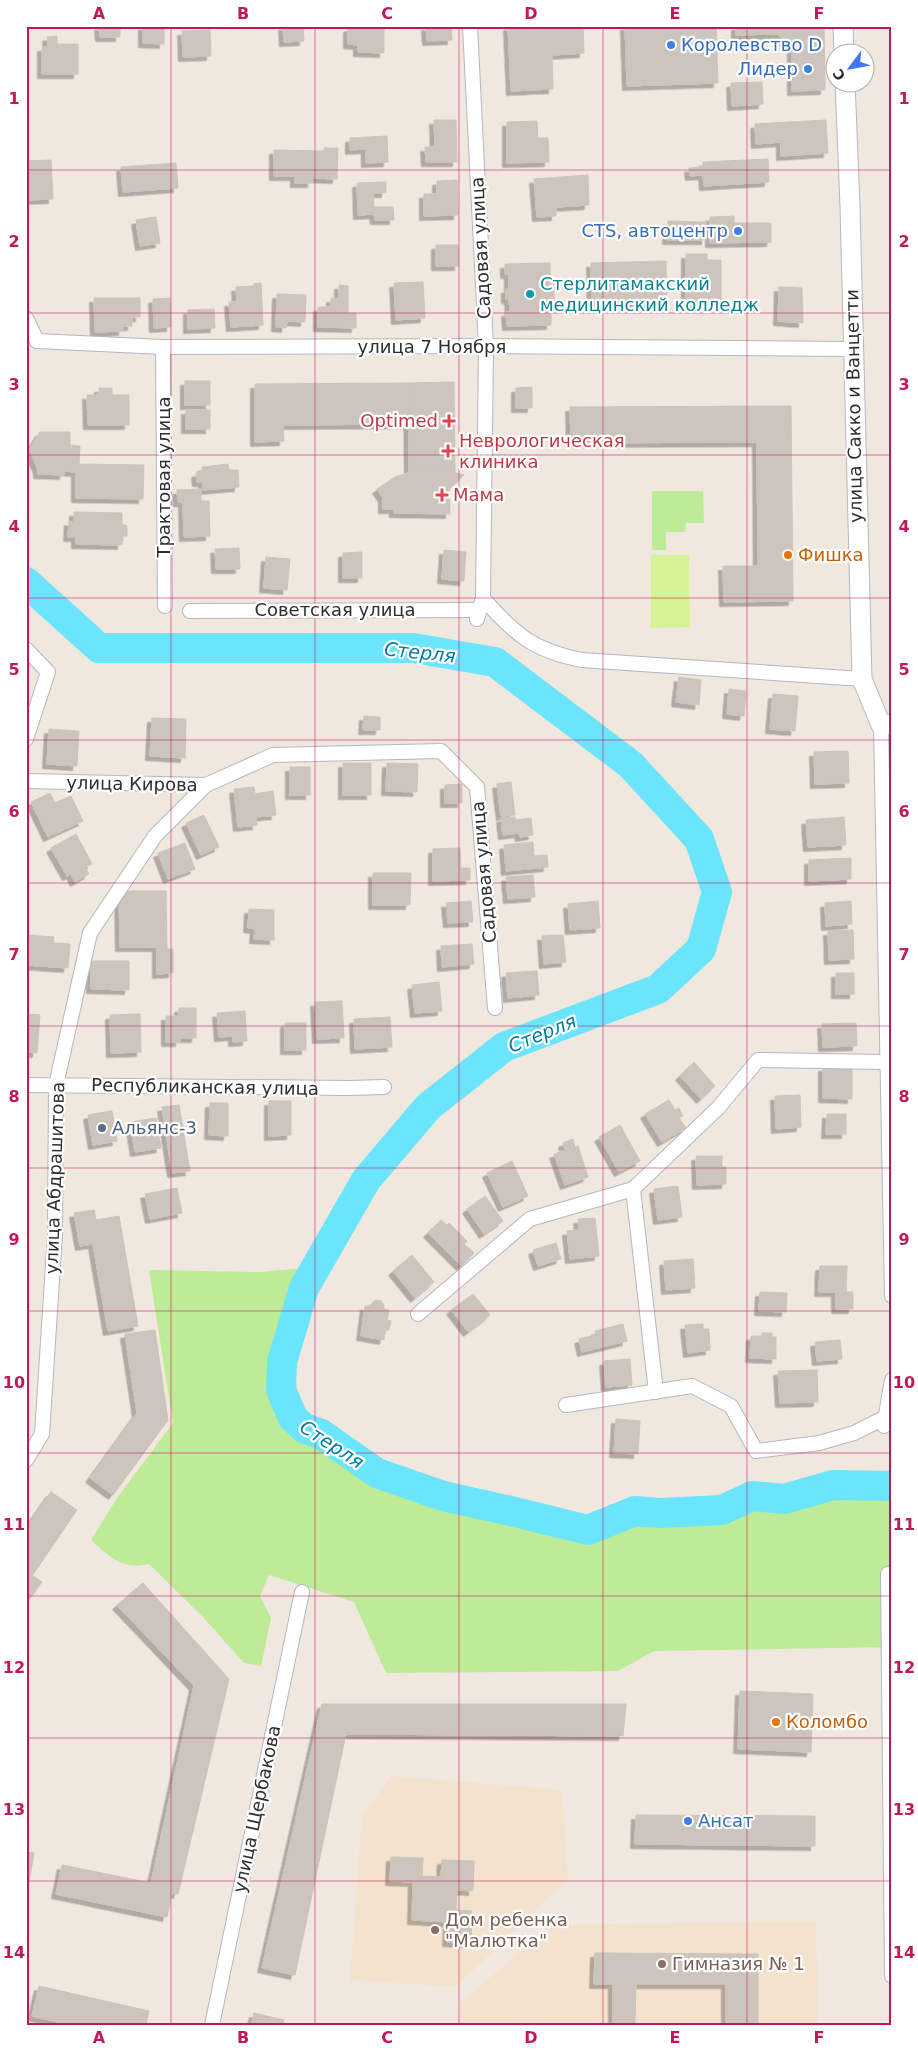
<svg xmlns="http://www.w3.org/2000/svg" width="918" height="2051" font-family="'DejaVu Sans',sans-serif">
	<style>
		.education { fill: #f3e2ce }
		.green { fill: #bdeb97 }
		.pitch { fill: #d5f392 }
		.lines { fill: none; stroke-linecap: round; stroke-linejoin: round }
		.river { stroke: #6ae5fb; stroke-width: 30 }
		.building { fill: #cbc5be; stroke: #ccc3b8; filter: url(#shadow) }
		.street-casing { stroke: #b3b8c2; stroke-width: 16 }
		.secondary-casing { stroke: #b3b8c2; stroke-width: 21 }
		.street { stroke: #fff; stroke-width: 14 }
		.secondary { stroke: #fff; stroke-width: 19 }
		.grid { fill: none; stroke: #c2185b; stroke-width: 1; stroke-opacity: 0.55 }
		.shop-dot { fill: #3f7fe0; stroke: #fff; stroke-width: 2 }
		.culture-dot { fill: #0f9aa8; stroke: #fff; stroke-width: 2 }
		.health-dot { fill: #e0444e; stroke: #fff; stroke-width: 2 }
		.food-dot { fill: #e8710a; stroke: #fff; stroke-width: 2 }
		.service-dot { fill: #5c6f8a; stroke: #fff; stroke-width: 2 }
		.education-dot { fill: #8d6e63; stroke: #fff; stroke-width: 2 }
		.labels { text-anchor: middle; stroke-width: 4.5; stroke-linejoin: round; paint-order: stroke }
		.shop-label { font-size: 18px; fill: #366cbe; stroke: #fff; text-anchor: start }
		.street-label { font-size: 18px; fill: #2e2e2e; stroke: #fff }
		.culture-label { font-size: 18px; fill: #0d838f; stroke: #fff; text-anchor: start }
		.health-label { font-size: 18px; fill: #be3a42; stroke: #fff; text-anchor: start }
		.food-label { font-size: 18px; fill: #c56008; stroke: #fff; text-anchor: start }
		.service-label { font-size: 18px; fill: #4e5e75; stroke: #fff; text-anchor: start }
		.education-label { font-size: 18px; fill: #785e54; stroke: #fff; text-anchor: start }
		.water-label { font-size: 19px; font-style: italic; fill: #027b9f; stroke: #fff }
		.neatline { fill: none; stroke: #c2185b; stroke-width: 2 }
		.grid-label { font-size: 16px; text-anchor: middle; font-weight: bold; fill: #c2185b }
	</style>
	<defs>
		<filter id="shadow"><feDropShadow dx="-4.5" dy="4.5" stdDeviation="0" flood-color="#0004"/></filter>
	</defs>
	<rect width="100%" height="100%" fill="#f0e7df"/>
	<!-- education -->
	<g class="education">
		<polygon points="391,1776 562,1790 568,1879 456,1987 350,1980 362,1816"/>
		<polygon points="816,1921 818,2025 457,2025 461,2003 551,1925"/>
	</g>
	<!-- green -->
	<g class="green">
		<polygon points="652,491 703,491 704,523 686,523 685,532 666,532 666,550 652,550"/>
		<path d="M303,1268L273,1361V1397L291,1430L322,1444L372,1481L421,1499L565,1531L588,1541L633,1521L720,1522L753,1507H782L835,1493H892V1647L654,1651L618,1671L386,1673L354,1602L269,1575L260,1596L271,1618L261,1666L244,1663L203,1617L149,1564C121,1570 110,1557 91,1540L117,1498L173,1423L149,1270L261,1272Z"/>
	</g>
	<!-- pitch -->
	<polygon class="pitch" points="651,555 689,555 690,627 651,628"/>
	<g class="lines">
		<!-- river -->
		<polyline class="river" points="26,582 99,648 413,648 495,662 631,765 699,839 717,892 701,949 658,989 504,1047 428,1107 366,1180 304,1288 282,1362 281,1390 293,1418 304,1428 321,1434 377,1473 443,1496 511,1511 588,1530 635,1511 660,1513 722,1510 752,1496 784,1499 833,1485 892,1486"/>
	</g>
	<!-- building -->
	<g class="building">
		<polygon points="99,26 120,26 120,37 100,37"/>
		<polygon points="143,26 164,26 164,44 143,43"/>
		<polygon points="283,26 303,26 304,41 284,42"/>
		<polygon points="356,26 384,26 384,53 358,52 358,45 348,44 348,28"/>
		<polygon points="426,26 451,26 452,40 427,41"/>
		<polygon points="508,26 583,26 584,53 552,55 553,89 511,91"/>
		<polygon points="625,26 716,26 718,83 627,86"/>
		<polygon points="736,26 824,26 825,90 792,91 792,49 777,34 736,35"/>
		<polygon points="210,30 211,56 183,57 182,31"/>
		<polygon points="57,36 57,44 78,44 78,74 42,74 42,47 48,47 47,37"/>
		<polygon points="762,82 763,104 732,106 731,83"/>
		<polygon points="434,120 456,120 457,162 426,162 425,147 435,147"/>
		<polygon points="826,120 828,153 781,156 781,142 756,144 755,124"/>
		<polygon points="537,121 538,138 548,138 549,162 507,163 507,122"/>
		<polygon points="387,136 388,162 366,163 366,149 350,150 350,138"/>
		<polygon points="324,148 338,148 337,179 312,178 312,183 295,183 295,176 274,176 274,150 324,151"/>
		<polygon points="768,159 769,182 704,186 703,175 690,176 689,168 703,167 703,162"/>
		<polygon points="51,160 53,199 26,200 26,161"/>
		<polygon points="176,163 178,188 123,192 121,167"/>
		<polygon points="588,175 589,205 556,207 556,216 537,217 534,179"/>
		<polygon points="457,180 458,215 424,216 424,194 437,194 437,181"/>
		<polygon points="386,182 386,193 373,193 374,207 393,207 394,220 375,220 374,214 358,215 357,183"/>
		<polygon points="734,216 734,223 771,223 771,242 710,243 710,217"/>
		<polygon points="156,217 160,243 140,246 136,220"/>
		<polygon points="668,221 706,222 706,240 667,240"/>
		<polygon points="436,245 458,245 459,266 436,266"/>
		<polygon points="686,254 707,254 707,260 721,260 721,304 686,304"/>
		<polygon points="666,261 667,301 592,304 591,263"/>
		<polygon points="550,263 550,282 554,282 554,305 551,305 551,325 507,326 506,312 510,312 509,299 506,299 506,289 509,289 509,274 505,274 505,264"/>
		<polygon points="423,282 425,318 396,320 394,283"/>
		<polygon points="261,283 263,325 231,327 229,302 237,302 236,287 254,286 254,284"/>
		<polygon points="339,285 348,286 348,313 356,313 356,328 318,327 318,307 331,307 331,298 339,299"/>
		<polygon points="779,287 802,288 803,323 778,321"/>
		<polygon points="277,294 306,295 305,322 287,321 286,328 276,327"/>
		<polygon points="94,298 140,298 140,317 132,317 132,326 123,326 123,331 95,332"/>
		<polygon points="170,298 171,327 154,328 153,299"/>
		<polygon points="214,309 215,328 188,329 188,310"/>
		<rect x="185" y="381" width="25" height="24"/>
		<polygon points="454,382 455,472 423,468 409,472 408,383"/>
		<polygon points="408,383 409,424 283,425 284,441 255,442 255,384"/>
		<polygon points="532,387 532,408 516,408 516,388"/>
		<polygon points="99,388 112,388 112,395 129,395 129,425 88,425 87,395 99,395"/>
		<polygon points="791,406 793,601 724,602 723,566 758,566 757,442 571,443 570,407"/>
		<rect x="186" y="410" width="24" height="19"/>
		<polygon points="40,432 70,432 70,445 80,446 79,464 144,465 143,499 76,498 76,472 64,471 64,475 38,474 38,469 29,450"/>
		<polygon points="228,464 229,470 238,470 239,487 203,490 203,482 197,482 196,473 202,472 202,467"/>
		<polygon points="423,468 449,471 464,475 449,489 450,514 394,513 394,509 383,509 383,498 377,489 395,477"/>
		<polygon points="201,489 201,501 209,501 210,536 184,537 183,502 178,502 177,490"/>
		<polygon points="74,512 122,513 122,524 127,526 127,536 122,536 122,545 76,544 76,537 68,537 69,521 74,522"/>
		<polygon points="239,548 240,569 216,569 215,549"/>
		<polygon points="444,550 466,552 464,581 442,579"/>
		<polygon points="362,552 362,578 343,578 343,553"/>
		<polygon points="266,557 290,559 287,590 264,588"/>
		<polygon points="679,677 701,680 699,705 676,702"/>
		<polygon points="729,689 746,691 744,716 727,714"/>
		<polygon points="773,694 798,696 795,731 770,729"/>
		<polygon points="364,716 380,717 380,730 363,730"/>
		<polygon points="152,718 186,719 185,758 150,756"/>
		<polygon points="49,729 79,731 77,766 47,764"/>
		<polygon points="848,751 849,783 815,784 814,752"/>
		<rect x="343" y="763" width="28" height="32"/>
		<polygon points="387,763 418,764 417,792 386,791"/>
		<rect x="290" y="767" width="20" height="28"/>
		<polygon points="511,782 515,815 501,816 497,784"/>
		<polygon points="462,784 462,803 445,803 445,785"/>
		<polygon points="254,787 255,794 273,791 276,815 256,817 257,825 238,827 234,789"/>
		<polygon points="50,793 55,803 71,796 83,821 48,837 31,802"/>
		<polygon points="204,815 219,847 201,855 186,823"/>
		<polygon points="515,817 516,820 531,818 533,835 520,837 519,833 503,835 501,818"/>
		<polygon points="844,817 846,845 808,847 806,820"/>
		<polygon points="76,834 92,864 85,867 89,874 75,882 71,874 67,876 51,848"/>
		<polygon points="533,842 534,856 547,855 548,867 506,871 504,845"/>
		<polygon points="185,843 195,869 168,879 158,853"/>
		<polygon points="460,848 461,868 470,868 470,880 433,881 433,849"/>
		<polygon points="851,858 851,879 809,881 809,860"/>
		<polygon points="373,873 411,873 410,905 373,905"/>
		<polygon points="533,875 535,897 508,899 506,877"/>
		<polygon points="119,891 166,891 167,949 173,949 173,973 157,974 157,947 120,947"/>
		<polygon points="471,901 473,922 448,923 446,903"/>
		<polygon points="598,901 600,928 570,930 568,904"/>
		<polygon points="851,901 852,924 826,926 825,903"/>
		<polygon points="249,909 274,910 274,940 254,939 255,929 248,928"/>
		<polygon points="853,930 854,959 829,960 828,931"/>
		<polygon points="26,935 54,937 53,943 70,944 68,968 26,965"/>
		<polygon points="563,935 566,962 544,964 542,936"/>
		<polygon points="472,944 474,964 442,967 441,946"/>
		<polygon points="91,961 129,961 129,990 91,989"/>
		<polygon points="537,971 539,995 508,998 506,973"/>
		<rect x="836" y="973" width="18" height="21"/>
		<polygon points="439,982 442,1011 415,1013 412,985"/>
		<polygon points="342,1001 344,1038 317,1039 315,1002"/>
		<polygon points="179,1008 196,1008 196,1038 180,1038 180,1042 166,1042 166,1016 179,1016"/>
		<polygon points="245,1011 247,1041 233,1042 233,1036 219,1037 217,1013"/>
		<polygon points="26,1014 40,1015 37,1053 26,1052"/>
		<polygon points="140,1014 141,1052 111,1053 110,1015"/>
		<polygon points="390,1017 392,1047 355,1049 354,1019"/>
		<rect x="285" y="1023" width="21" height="27"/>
		<polygon points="856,1023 857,1046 823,1047 822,1024"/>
		<polygon points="694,1062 715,1086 701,1099 680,1076"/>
		<polygon points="823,1067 852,1067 852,1099 823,1098"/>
		<polygon points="800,1095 801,1127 776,1129 775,1096"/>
		<polygon points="669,1100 675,1110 679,1108 683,1116 679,1118 686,1128 662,1142 645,1114"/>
		<polygon points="269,1101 291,1101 291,1135 269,1136"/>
		<polygon points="210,1103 228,1103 228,1136 209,1135"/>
		<polygon points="179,1105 190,1171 172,1173 162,1107"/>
		<polygon points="112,1111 117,1141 93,1145 88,1115"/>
		<polygon points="827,1114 846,1114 846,1134 826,1134"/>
		<polygon points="156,1118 161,1148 135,1152 130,1122"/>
		<polygon points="620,1125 640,1161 619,1172 599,1137"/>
		<polygon points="573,1139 575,1147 578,1146 588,1177 565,1185 554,1154 565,1150 563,1143"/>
		<polygon points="696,1156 722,1156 722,1167 726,1167 726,1184 697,1185"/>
		<polygon points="512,1161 528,1196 503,1207 487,1173"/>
		<polygon points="678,1186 682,1217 658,1220 654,1189"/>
		<polygon points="177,1188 182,1213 150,1219 145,1194"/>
		<polygon points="485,1196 503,1221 484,1234 467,1209"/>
		<polygon points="94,1210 96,1220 119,1216 138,1326 108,1331 93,1244 80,1246 74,1213"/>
		<polygon points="595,1218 599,1256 570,1259 567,1231 579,1230 578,1219"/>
		<polygon points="441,1220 447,1225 449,1223 467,1241 464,1244 474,1253 461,1266 428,1233"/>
		<polygon points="556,1243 561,1259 538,1266 533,1250"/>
		<polygon points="412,1255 434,1282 415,1298 393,1271"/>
		<polygon points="693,1259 695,1288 666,1290 664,1261"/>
		<polygon points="820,1266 847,1266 846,1292 853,1292 853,1309 836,1309 836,1292 819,1292"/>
		<polygon points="760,1292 787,1293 786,1312 759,1311"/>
		<polygon points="473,1294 490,1315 468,1332 451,1310"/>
		<polygon points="376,1300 381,1301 384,1305 384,1309 389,1310 387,1320 391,1321 389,1330 385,1330 384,1340 361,1336 365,1306 371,1307 372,1303"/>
		<polygon points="623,1324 627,1341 582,1352 579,1339 596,1335 595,1331"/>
		<polygon points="703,1324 703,1329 709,1329 710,1350 688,1353 685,1325"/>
		<polygon points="155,1330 168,1420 113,1495 90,1478 137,1413 125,1334"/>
		<polygon points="762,1333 772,1333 772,1337 776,1337 776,1359 750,1358 751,1336 762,1336"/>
		<polygon points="840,1340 842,1359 817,1361 815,1342"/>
		<polygon points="630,1359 632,1385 606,1387 604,1361"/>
		<polygon points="817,1370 818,1402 780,1403 778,1371"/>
		<polygon points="616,1419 640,1421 638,1454 614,1453"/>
		<polygon points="51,1492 77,1510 32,1576 26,1572 26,1528"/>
		<polygon points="26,1571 42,1582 26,1604"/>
		<polygon points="143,1583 229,1679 178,1894 172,1893 167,1917 56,1894 62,1865 151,1883 194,1686 117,1605"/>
		<polygon points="740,1691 813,1694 811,1752 738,1749"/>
		<polygon points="322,1704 626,1704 623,1736 346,1734 295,1975 262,1968"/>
		<polygon points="636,1815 815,1816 815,1846 635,1844"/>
		<polygon points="26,1852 34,1853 28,1888 26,1888"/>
		<polygon points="391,1857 423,1858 422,1876 441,1877 442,1860 474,1861 473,1891 457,1890 456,1910 472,1911 471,1943 447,1942 448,1922 412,1920 413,1882 390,1881"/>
		<polygon points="595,1953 758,1954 758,2025 726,2025 726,1984 636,1984 635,2025 613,2025 613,1984 594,1984"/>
		<polygon points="39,1986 149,2011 146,2025 71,2025 32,2016"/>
		<polygon points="254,2013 284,2020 283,2025 251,2025"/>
	</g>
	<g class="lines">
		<defs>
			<g id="street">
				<polyline points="470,26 486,346 483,598 477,619"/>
				<polyline points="26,318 37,341 163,347 486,346 853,349"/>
				<polyline points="163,347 165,606"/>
				<path d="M483,598C514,634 534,651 582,660L862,679"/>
				<polyline points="190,611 480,610"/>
				<polyline points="26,649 48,672 26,739"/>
				<polyline points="881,725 892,1296"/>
				<polyline points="26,781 206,785 273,755 441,751 477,787 495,1008"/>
				<polyline points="26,1085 349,1088 384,1087"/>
				<polyline points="633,1189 656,1392"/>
				<polyline points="418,1314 530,1219 633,1189 718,1108 758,1060 886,1062"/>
				<polyline points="566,1405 692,1386 731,1406 756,1451 819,1443 854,1433 884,1418"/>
				<polyline points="884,1426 892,1380"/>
				<polyline points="26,1460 42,1434 55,1234 56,1085 90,933 155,836 206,785"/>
				<polyline points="888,1574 892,1976"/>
				<polyline points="212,2025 302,1592"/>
			</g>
			<g id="secondary">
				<polyline points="843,26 844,52"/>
				<polyline points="845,82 850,206 862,679 881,725 892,724"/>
			</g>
		</defs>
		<!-- street casing -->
		<use href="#street" class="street-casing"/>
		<!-- secondary casing -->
		<use href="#secondary" class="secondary-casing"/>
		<!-- street -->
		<use href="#street" class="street"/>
		<!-- secondary -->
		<use href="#secondary" class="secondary"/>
	</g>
	<!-- grid -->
	<path class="grid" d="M171,26V2025M315,26V2025M459,26V2025M603,26V2025M747,26V2025M26,170H892M26,313H892M26,455H892M26,598H892M26,740H892M26,883H892M26,1026H892M26,1168H892M26,1311H892M26,1453H892M26,1596H892M26,1738H892M26,1881H892"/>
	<!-- markers -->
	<g class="shop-dot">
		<circle cx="671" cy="45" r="5"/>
		<circle cx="808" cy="69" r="5"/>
		<circle cx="738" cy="231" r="5"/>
		<circle cx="688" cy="1821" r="5"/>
	</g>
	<circle class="culture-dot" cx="530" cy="294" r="5"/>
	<g class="health-dot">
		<path d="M446.5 413.5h5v5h5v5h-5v5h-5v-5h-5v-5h5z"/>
		<path d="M445.5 443.5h5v5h5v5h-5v5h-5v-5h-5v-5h5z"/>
		<path d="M439.5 487.5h5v5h5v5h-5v5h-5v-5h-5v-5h5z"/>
	</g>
	<g class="food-dot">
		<circle cx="788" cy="555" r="5"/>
		<circle cx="776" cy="1722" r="5"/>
	</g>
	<circle class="service-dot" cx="102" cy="1128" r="5"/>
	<g class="education-dot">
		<circle cx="435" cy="1930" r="5"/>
		<circle cx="662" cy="1964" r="5"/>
	</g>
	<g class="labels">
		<!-- shop labels -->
		<g class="shop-label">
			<text x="681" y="51">Королевство D</text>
			<text x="798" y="75" text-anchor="end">Лидер</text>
			<text x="728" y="237" text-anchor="end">СTS, автоцентр</text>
			<text x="698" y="1827">Ансат</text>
		</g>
		<!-- street labels -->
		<g class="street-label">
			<text transform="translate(481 248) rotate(-93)" y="6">Садовая улица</text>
			<text x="432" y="353">улица 7 Ноября</text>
			<text transform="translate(854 406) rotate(-91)" y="6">улица Сакко и Ванцетти</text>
			<text transform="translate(164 477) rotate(-90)" y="6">Трактовая улица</text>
			<text x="335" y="616">Советская улица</text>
			<text transform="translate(132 784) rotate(1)" y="6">улица Кирова</text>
			<text transform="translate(484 872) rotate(-95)" y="6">Садовая улица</text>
			<text transform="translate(205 1087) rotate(1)" y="6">Республиканская улица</text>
			<text transform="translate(55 1178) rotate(-88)" y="6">улица Абдрашитова</text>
			<text transform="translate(257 1809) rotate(-78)" y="6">улица Щербакова</text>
		</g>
		<!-- culture labels -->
		<g class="culture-label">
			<text x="540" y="290">Стерлитамакский<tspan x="540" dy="21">медицинский колледж</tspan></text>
		</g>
		<!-- health labels -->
		<g class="health-label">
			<text x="438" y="427" text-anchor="end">Optimed</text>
			<text x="459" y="447">Неврологическая<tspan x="459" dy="21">клиника</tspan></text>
			<text x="453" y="501">Мама</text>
		</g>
		<!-- food labels -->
		<g class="food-label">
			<text x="798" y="561">Фишка</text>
			<text x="786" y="1728">Коломбо</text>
		</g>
		<!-- service labels -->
		<g class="service-label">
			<text x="112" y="1134">Альянс-3</text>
		</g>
		<!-- education labels -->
		<g class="education-label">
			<text x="445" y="1926">Дом ребенка<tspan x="445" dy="21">"Малютка"</tspan></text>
			<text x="672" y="1970">Гимназия № 1</text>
		</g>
		<!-- water labels -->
		<g class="water-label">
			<text transform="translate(420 652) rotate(6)" y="7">Стерля</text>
			<text transform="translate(542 1033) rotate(-22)" y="7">Стерля</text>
			<text transform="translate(332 1444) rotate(33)" y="7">Стерля</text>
		</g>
	</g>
	<!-- border -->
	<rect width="918" height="2051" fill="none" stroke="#ffffff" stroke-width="55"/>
	<!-- north arrow -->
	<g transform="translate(850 68) rotate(238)"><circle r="24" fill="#ffffff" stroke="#ababab"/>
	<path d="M0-4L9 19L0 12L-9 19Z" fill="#3d78ff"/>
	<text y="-8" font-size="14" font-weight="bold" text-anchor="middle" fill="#2e2e2e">С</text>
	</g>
	<rect x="28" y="28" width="862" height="1996" class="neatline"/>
	<g class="grid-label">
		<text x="99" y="19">A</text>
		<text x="243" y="19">B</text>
		<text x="387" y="19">C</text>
		<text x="531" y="19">D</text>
		<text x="675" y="19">E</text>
		<text x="819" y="19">F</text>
		<text x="14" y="104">1</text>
		<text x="904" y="104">1</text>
		<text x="14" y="247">2</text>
		<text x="904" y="247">2</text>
		<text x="14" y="390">3</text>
		<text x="904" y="390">3</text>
		<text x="14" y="532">4</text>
		<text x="904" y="532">4</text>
		<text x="14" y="675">5</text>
		<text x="904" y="675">5</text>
		<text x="14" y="817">6</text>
		<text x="904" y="817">6</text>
		<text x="14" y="960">7</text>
		<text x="904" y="960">7</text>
		<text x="14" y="1102">8</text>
		<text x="904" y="1102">8</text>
		<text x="14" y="1245">9</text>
		<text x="904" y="1245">9</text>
		<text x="14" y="1388">10</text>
		<text x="904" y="1388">10</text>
		<text x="14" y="1530">11</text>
		<text x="904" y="1530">11</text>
		<text x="14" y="1673">12</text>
		<text x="904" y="1673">12</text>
		<text x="14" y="1815">13</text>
		<text x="904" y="1815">13</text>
		<text x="14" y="1958">14</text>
		<text x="904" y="1958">14</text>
		<text x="99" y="2043">A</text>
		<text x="243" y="2043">B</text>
		<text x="387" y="2043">C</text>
		<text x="531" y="2043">D</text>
		<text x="675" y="2043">E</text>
		<text x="819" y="2043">F</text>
	</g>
</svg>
